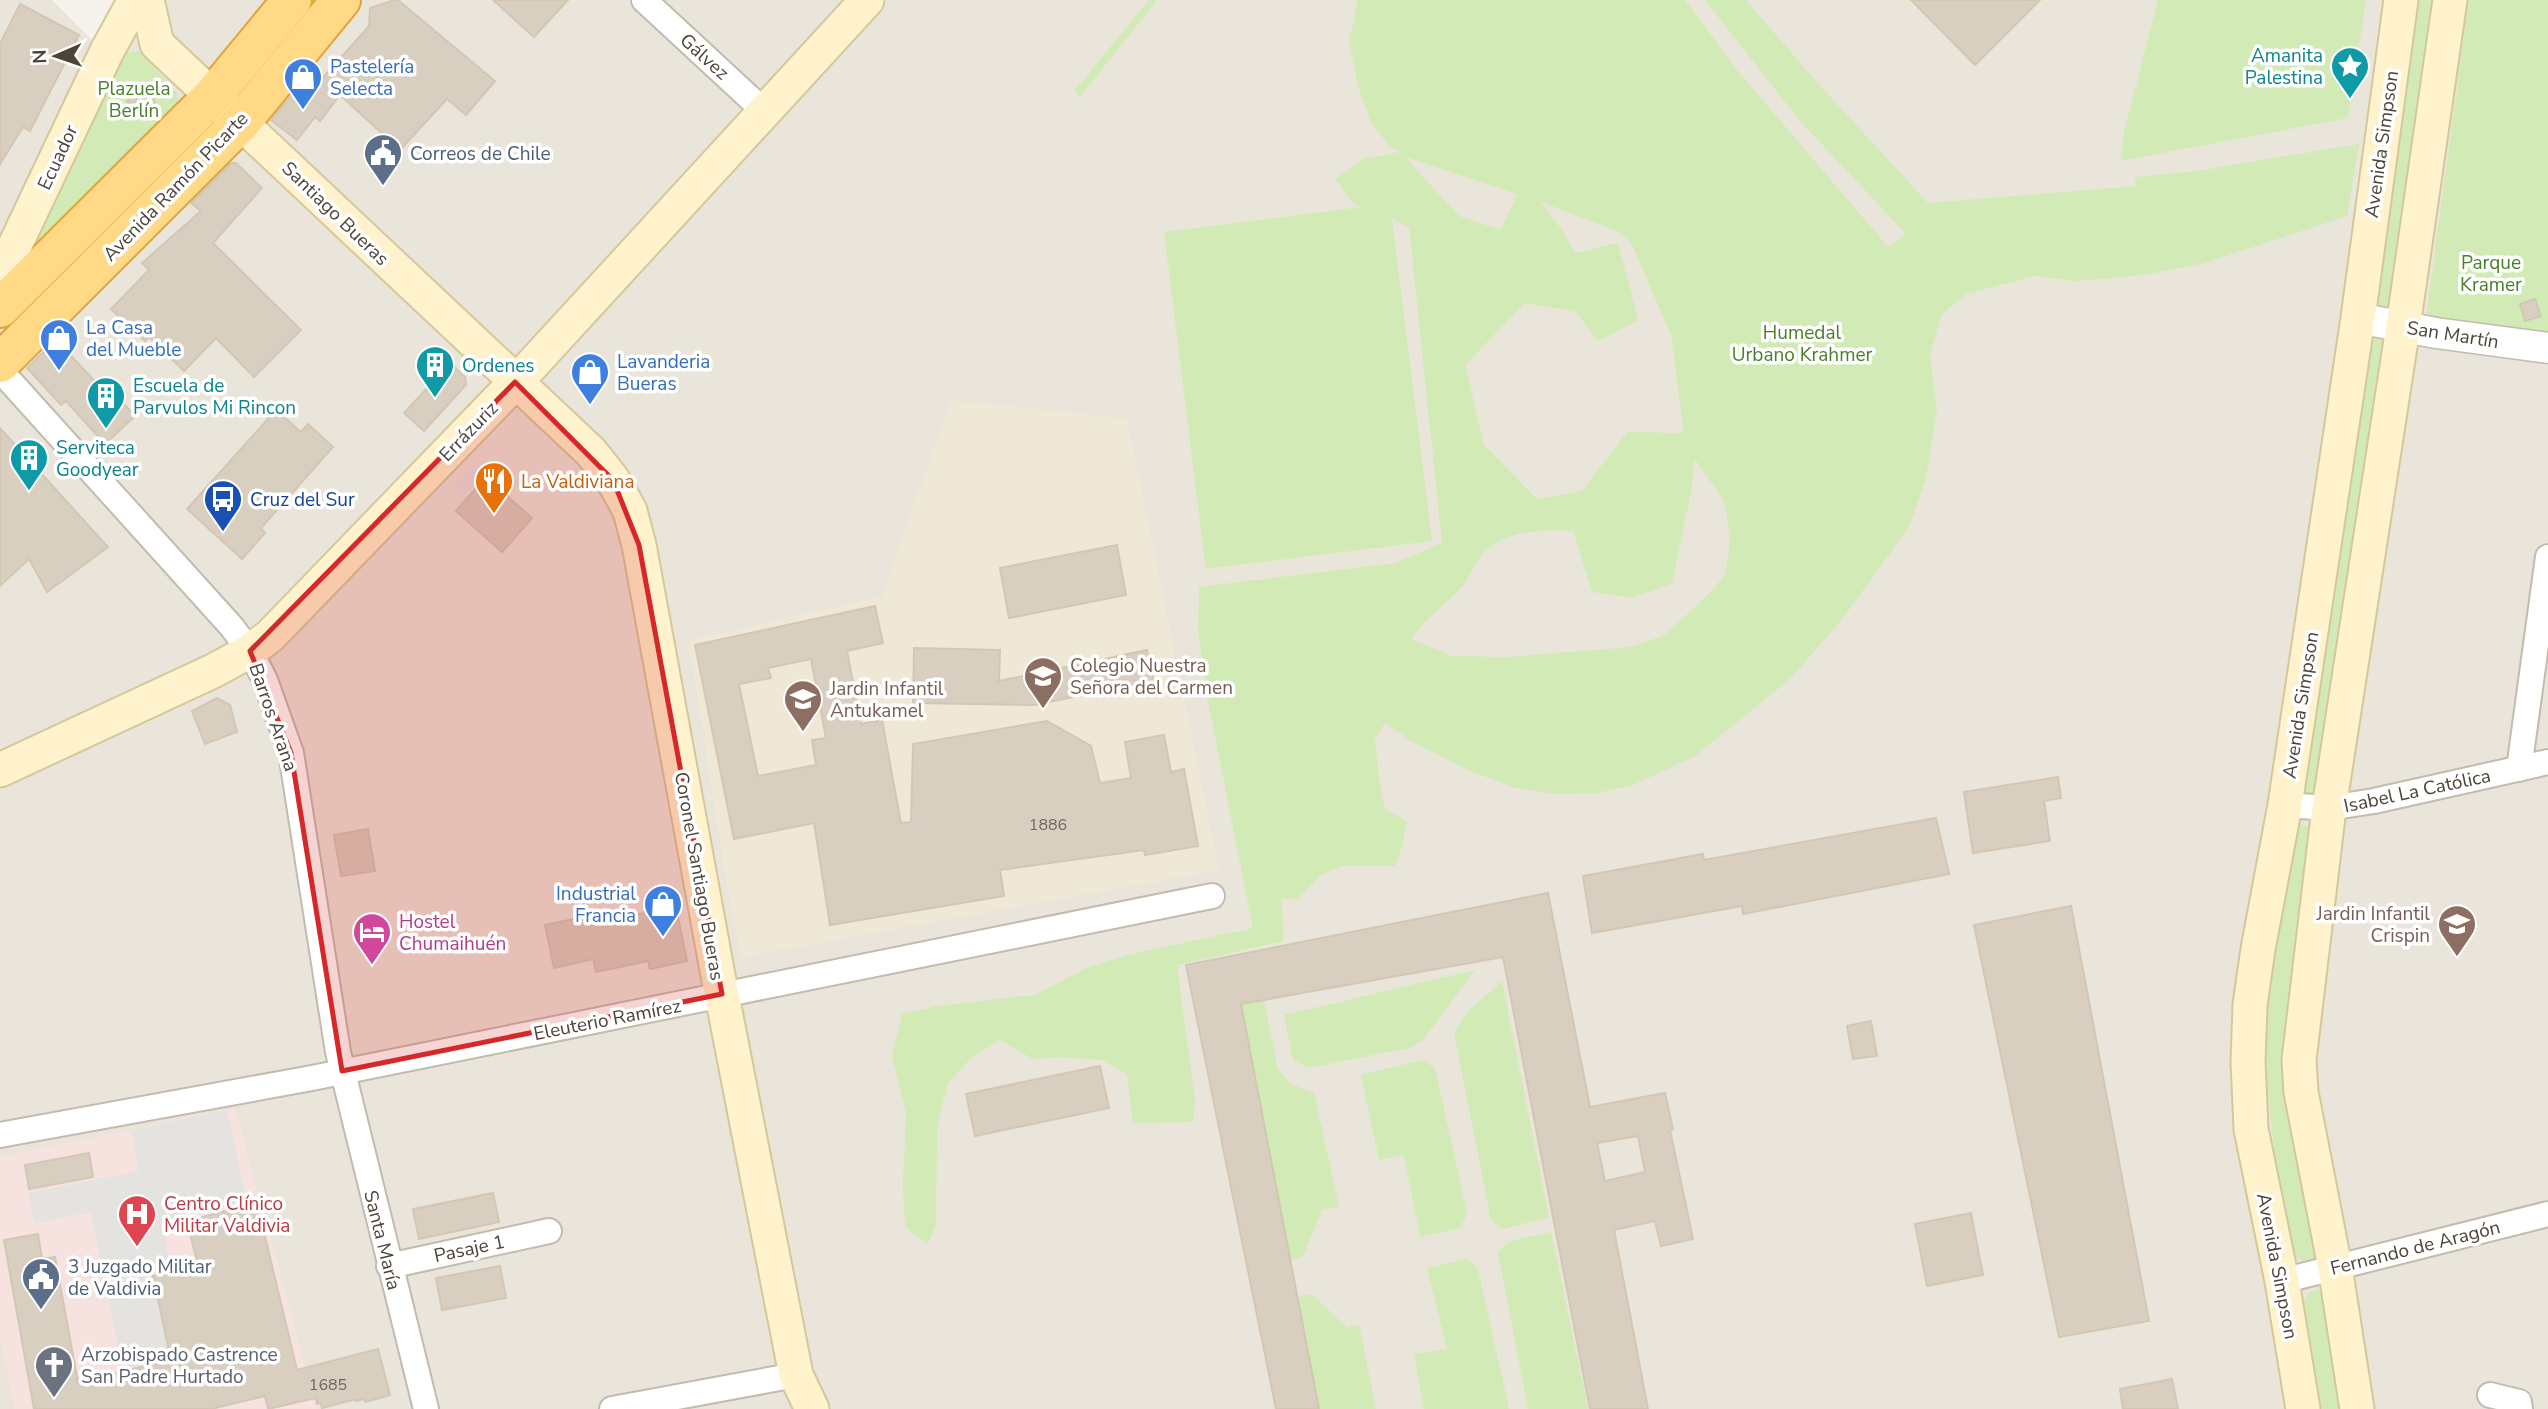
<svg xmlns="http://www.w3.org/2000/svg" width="2548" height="1409" font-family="'Nunito Sans',sans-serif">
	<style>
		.residential { fill: #eae5da }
		.education { fill: #efe8d6 }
		.medical { fill: #f6e3e0 }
		.green { fill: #d2eab5; fill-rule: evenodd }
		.parking { fill: #e5e3e0 }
		.building { fill: #d8cfc1; stroke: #d3c7b4; stroke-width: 2; fill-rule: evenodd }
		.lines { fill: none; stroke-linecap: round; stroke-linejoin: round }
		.minor-casing { stroke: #c2bbae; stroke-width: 28 }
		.tertiary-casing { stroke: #c2bbae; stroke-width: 33 }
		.secondary-casing { stroke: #d6c79b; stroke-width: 37 }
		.trunk-casing { stroke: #e0a43c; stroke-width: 42 }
		.minor { stroke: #fff; stroke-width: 24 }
		.tertiary { stroke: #fff; stroke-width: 30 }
		.secondary { stroke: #fff3cd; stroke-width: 33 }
		.trunk { stroke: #ffd985; stroke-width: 38 }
		.marked { fill: #d62828; fill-opacity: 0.2; stroke: #d62828; stroke-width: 5; stroke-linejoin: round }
		.labels { text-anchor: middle; stroke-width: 7; stroke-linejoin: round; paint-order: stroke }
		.number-label { font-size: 16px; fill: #6e675b }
		.culture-label { font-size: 19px; fill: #0d838f; stroke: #fff; text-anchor: start }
		.street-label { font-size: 19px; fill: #4b4439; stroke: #fff }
		.shop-label { font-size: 19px; fill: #366cbe; stroke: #fff; text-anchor: start }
		.park-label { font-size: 19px; fill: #4a7f2a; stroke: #fff }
		.service-label { font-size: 19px; fill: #4e5e75; stroke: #fff; text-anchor: start }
		.food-label { font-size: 19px; fill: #c56008; stroke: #fff; text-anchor: start }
		.transit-label { font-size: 19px; fill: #164399; stroke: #fff; text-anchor: start }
		.education-label { font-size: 19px; fill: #785e54; stroke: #fff; text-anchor: start }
		.hotel-label { font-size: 19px; fill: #b23c85; stroke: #fff; text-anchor: start }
		.health-label { font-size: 19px; fill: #be3a42; stroke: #fff; text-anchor: start }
		.worship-label { font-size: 19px; fill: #5b616d; stroke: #fff; text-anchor: start }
	</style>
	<rect width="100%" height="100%" fill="#f6f3ec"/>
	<!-- residential -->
	<polygon class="residential" points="0,0 52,0 98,46 120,0 2548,0 2548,1409 0,1409"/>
	<!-- education -->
	<polygon class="education" points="951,400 1127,419 1219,870 741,957 723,863 689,641 882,596"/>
	<!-- medical -->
	<polygon class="medical" points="235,1108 317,1409 15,1409 0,1339 0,1157"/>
	<!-- green -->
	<g class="green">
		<polygon points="1149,0 1157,0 1079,98 1075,90"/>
		<path d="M1358,0H1685L1737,70L1888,247L1906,234L1800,121L1705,0H1746L1814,79L1928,203L2136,186L2135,177L2197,171L2359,144L2347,216L2205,263L2149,274L2105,279L2073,281L2036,276L1966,294L1941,315L1930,356L1937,409L1926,478L1909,527L1840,622L1789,680L1695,756L1633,785L1597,793L1557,794L1516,788L1470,771L1411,741L1385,723L1375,739L1379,780L1385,809L1407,821L1402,846L1395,866H1342L1321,875L1298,899H1282L1283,941L1177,965L1195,1101L1193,1122L1133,1123L1127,1074L1101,1060L1060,1057L1033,1059L1000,1040L971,1058L948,1083L937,1126L936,1224L928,1244L905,1227L903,1184L906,1113L892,1057L902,1014L937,1006L1034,995L1089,967L1131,954L1253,928L1208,701L1198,631L1199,587L1395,563L1442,543L1409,227L1392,219L1432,541L1206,569L1164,232L1361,207L1352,202L1335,179L1363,159L1399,152L1388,145L1370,120L1358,86L1349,42ZM1405,157L1517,194L1501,230L1459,216ZM1541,202L1619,232L1631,242L1671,335L1684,433L1627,432L1582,491L1537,499L1484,445L1465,365L1525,303L1576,312L1598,341L1638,320L1618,243L1575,253L1562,230ZM1694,458L1723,499L1727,515L1730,544L1725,574L1713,590L1665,635L1631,647L1509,657L1452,656L1411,639C1424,619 1444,606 1461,588C1469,579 1473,566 1481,556C1503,530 1541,529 1573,531L1592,592L1631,598L1672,584L1692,487Z"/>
		<polygon points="2158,0 2366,0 2348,118 2120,161 2124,132"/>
		<polygon points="2411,0 2436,0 2392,305 2373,308"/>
		<polygon points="2469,0 2548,0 2548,339 2428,316 2427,310"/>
		<polygon points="140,51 178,94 178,103 14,283 120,53"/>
		<polygon points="2366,330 2387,333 2320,791 2305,796 2295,791"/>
		<polygon points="2297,825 2310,826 2315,831 2287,1005 2284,1074 2293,1147 2319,1249 2316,1257 2305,1262 2294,1256 2275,1157 2266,1079 2264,1011 2291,831"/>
		<polygon points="1475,970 1422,1041 1409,1048 1308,1068 1293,1060 1284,1015"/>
		<polygon points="1502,981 1549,1217 1503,1229 1491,1220 1454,1033 1468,1011"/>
		<polygon points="1264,1000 1278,1069 1291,1084 1314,1093 1339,1206 1322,1210 1303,1257 1290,1260 1241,1004"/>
		<polygon points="1422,1060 1435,1068 1467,1214 1460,1228 1420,1237 1404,1155 1379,1160 1361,1075"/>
		<polygon points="1551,1232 1588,1409 1528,1409 1498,1252 1508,1242"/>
		<polygon points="1467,1259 1478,1269 1509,1409 1424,1409 1414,1354 1447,1349 1427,1268"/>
		<polygon points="2321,1290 2330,1294 2351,1409 2322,1409 2304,1301 2310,1291"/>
		<polygon points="1312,1294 1347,1328 1359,1325 1376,1409 1319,1409 1297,1296"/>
	</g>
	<!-- parking -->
	<g class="parking">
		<polygon points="476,462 486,472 462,497 452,488"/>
		<polygon points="227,1110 247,1202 163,1222 171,1272 153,1277 171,1360 123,1371 91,1212 35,1223 28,1193 138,1171 132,1130"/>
	</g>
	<!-- building -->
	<g class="building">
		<polygon points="395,0 398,0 495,81 466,115 447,99 400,150 340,95 320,121 315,117 297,140 271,120 310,73 320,81 369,26 370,8"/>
		<polygon points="493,0 568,0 534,37"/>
		<polygon points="1911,0 2040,0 1975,65"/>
		<polygon points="20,4 79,35 30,131 23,127 0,164 0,44"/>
		<circle cx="141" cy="105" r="14"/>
		<polygon points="231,163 236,163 262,188 213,243 301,330 254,377 216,338 184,371 149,337 145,341 111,309 149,270 142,263 201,211 191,203"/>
		<polygon points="2535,299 2541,316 2525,321 2520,304"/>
		<polygon points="56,340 106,393 110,389 135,416 105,444 66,401 61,405 27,368"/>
		<polygon points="441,355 465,377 466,385 424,431 404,413 431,384 422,376"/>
		<polygon points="276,410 301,432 308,424 333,447 261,528 265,533 242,559 187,509"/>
		<polygon points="0,428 108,547 47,592 29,559 0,586"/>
		<polygon points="486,477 532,518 502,552 456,511"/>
		<polygon points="1117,545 1126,595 1009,618 1000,568"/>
		<path d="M875,606L883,643L847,651L861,724L882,720L901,823L911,822L913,744L1047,721L1091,746L1100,783L1131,778L1125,742L1164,735L1171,772L1184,769L1198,846L1145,855L1144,850L1000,870L1004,896L830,925L814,823L734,839L695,645ZM811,659L826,738L812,740L816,765L758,776L739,684L771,678L768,668Z"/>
		<polygon points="914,648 1000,650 999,681 1147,650 1154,680 1035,705 913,703"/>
		<polygon points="217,698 230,705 237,732 205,744 192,711"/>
		<polygon points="2058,777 2061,798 2044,801 2050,841 1973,853 1964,792"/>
		<polygon points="1936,818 1949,874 1743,914 1742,906 1592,933 1583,876 1703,854 1704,860"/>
		<polygon points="368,829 375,871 341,876 334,835"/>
		<path d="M1548,893L1590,1107L1665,1093L1673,1129L1670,1130L1693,1239L1661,1246L1655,1221L1614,1230L1648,1409H1590L1503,957L1241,1004L1319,1409H1276L1186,965ZM1638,1136L1645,1172L1605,1181L1597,1143Z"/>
		<polygon points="2071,906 2149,1321 2059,1337 1974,925"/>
		<polygon points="676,907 687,961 650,969 648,961 596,972 593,959 554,968 545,925 607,912 609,920"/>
		<polygon points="1871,1021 1877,1056 1853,1059 1847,1026"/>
		<polygon points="1100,1066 1109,1108 975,1136 966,1094"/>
		<polygon points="89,1153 93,1177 29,1189 25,1165"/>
		<polygon points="493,1193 499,1222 419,1239 413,1209"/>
		<polygon points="257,1203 297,1370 378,1349 390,1395 365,1402 364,1399 356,1401 356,1399 322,1408 321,1403 317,1404 316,1398 268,1409 265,1396 211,1409 34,1409 4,1240 38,1234 42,1259 55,1257 78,1382 171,1360 153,1276 198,1265 187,1221"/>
		<polygon points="1971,1213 1983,1275 1927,1286 1915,1224"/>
		<polygon points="500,1266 506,1298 442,1310 436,1278"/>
		<polygon points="2172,1379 2178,1409 2123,1409 2120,1389"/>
	</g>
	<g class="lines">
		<defs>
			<g id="minor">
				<polyline points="644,0 765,112"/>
				<polyline points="0,370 231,626 250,651 265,680 291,753 338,1052 426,1409"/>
				<polyline points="2519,769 2548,557"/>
				<polyline points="2285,805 2329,808 2374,801 2548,762"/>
				<polyline points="0,1135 312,1078 1212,896"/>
				<polyline points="389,1266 549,1231"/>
				<polyline points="2282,1281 2548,1214"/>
				<polyline points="2490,1395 2519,1402 2520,1409"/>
				<polyline points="612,1409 796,1375"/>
			</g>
			<polyline id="tertiary" points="2358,318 2436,333 2548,348"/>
			<g id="secondary">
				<polyline points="147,0 157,44 591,452 613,480 630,511 639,545 717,970 796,1375 812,1409"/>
				<polyline points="0,277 107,51 135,0"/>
				<polyline points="0,770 213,671 250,651 270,636 529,368 867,0"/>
				<polyline points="2303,1409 2282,1281 2251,1129 2248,1062 2250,1005 2258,949 2285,805 2358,318 2401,0"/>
				<polyline points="2357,1409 2335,1267 2301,1092 2299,1060 2329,808 2403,327 2450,0"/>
			</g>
			<g id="trunk">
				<polyline points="0,308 212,97 292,0"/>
				<polyline points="0,363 241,122 341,0"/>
			</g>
		</defs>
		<!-- minor casing -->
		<use href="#minor" class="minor-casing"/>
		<!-- tertiary casing -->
		<use href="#tertiary" class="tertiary-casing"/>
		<!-- secondary casing -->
		<use href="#secondary" class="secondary-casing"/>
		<!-- trunk casing -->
		<use href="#trunk" class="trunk-casing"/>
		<!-- minor -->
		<use href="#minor" class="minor"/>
		<!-- tertiary -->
		<use href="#tertiary" class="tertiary"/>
		<!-- secondary -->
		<use href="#secondary" class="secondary"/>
		<!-- trunk -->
		<use href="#trunk" class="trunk"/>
	</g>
	<!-- marked area -->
	<path class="marked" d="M515,382L613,480L639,545L722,994L342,1071L291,753L250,651Z"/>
	<!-- icons -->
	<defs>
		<symbol id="sight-pin" viewBox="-11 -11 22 30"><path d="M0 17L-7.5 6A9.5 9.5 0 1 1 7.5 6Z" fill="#0f9aa8" stroke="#fff"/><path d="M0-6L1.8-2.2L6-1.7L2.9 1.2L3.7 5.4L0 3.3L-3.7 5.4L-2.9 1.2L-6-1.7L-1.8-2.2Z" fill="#fff"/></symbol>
		<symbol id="shop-pin" viewBox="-11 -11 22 30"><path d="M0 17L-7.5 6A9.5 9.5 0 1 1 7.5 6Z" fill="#3f7fe0" stroke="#fff"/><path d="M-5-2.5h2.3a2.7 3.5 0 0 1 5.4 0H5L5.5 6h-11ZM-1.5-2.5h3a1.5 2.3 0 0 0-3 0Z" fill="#fff"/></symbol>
		<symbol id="civic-pin" viewBox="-11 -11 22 30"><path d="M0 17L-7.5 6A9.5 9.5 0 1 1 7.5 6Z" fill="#5c6f8a" stroke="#fff"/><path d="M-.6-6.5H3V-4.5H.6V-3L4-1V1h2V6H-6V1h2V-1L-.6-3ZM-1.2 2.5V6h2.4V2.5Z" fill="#fff"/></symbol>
		<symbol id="building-pin" viewBox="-11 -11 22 30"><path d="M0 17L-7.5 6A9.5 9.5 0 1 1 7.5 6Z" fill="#0f9aa8" stroke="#fff"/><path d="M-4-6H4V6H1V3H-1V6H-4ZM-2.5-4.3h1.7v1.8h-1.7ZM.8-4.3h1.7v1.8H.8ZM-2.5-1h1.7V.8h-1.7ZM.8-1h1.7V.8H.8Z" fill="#fff"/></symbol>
		<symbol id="restaurant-pin" viewBox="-11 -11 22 30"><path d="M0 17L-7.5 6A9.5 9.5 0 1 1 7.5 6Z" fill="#e8710a" stroke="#fff"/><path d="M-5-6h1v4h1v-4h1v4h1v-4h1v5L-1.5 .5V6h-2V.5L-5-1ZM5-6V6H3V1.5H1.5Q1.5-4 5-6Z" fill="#fff"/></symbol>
		<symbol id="bus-pin" viewBox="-11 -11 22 30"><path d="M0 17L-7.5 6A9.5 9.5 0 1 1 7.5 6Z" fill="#1a4fb4" stroke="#fff"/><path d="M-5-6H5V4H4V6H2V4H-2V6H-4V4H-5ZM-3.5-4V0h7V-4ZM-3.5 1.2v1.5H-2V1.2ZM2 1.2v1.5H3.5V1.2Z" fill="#fff"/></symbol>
		<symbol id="school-pin" viewBox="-11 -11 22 30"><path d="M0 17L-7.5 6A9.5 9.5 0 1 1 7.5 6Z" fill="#8d6e63" stroke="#fff"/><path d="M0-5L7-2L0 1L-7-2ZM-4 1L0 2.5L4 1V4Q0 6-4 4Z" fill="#fff"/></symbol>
		<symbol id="hotel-pin" viewBox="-11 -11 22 30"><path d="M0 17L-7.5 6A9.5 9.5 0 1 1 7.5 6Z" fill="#d1479c" stroke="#fff"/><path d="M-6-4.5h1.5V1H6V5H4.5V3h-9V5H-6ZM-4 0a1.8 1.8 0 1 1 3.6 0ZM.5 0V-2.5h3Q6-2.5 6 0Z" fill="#fff"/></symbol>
		<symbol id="hospital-pin" viewBox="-11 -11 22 30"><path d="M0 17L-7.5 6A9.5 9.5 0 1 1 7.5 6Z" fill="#e0444e" stroke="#fff"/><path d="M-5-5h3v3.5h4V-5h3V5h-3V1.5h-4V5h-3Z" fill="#fff"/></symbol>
		<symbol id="church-pin" viewBox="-11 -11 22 30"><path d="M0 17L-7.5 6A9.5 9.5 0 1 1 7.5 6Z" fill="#6b7280" stroke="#fff"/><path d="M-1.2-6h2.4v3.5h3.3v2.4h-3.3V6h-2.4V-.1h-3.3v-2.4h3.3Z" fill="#fff"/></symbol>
	</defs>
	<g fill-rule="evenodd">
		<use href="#sight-pin" x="2328" y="44" width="44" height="60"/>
		<use href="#shop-pin" x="281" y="55" width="44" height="60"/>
		<use href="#civic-pin" x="361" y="131" width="44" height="60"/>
		<use href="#shop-pin" x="37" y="316" width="44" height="60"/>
		<use href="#building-pin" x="413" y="343" width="44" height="60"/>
		<use href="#shop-pin" x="568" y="350" width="44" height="60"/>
		<use href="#building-pin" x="84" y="374" width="44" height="60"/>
		<use href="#building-pin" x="7" y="436" width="44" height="60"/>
		<use href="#restaurant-pin" x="472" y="459" width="44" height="60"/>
		<use href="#bus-pin" x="201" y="477" width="44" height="60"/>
		<use href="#school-pin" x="1021" y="654" width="44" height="60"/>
		<use href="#school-pin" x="781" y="677" width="44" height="60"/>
		<use href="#shop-pin" x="641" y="882" width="44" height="60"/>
		<use href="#school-pin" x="2435" y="902" width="44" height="60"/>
		<use href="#hotel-pin" x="350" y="910" width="44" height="60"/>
		<use href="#hospital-pin" x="115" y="1192" width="44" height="60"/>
		<use href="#civic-pin" x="19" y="1255" width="44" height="60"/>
		<use href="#church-pin" x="32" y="1343" width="44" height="60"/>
	</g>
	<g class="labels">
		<!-- number labels -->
		<g class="number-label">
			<text x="1048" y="830">1886</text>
			<text x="328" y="1390">1685</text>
		</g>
		<!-- culture labels -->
		<g class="culture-label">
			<text x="2323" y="62" text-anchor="end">Amanita<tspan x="2323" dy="22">Palestina</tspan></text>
			<text x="462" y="372">Ordenes</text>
			<text x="133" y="392">Escuela de<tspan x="133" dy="22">Parvulos Mi Rincon</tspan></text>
			<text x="56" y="454">Serviteca<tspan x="56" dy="22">Goodyear</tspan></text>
		</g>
		<!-- street labels -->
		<g class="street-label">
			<text transform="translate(705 56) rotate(42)" y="7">Gálvez</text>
			<text transform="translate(2381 144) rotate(-82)" y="7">Avenida Simpson</text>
			<text transform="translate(57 157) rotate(-65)" y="7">Ecuador</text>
			<text transform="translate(175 186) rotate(-46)" y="7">Avenida Ramón Picarte</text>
			<text transform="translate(336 213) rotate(44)" y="7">Santiago Bueras</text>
			<text transform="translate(2453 334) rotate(9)" y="7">San Martín</text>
			<text transform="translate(468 431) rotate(-46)" y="7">Errázuriz</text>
			<text transform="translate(2300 705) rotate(-81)" y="7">Avenida Simpson</text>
			<text transform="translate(274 717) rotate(71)" y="7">Barros Arana</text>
			<text transform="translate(2417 790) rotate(-12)" y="7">Isabel La Católica</text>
			<text transform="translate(700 876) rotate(80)" y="7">Coronel Santiago Bueras</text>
			<text transform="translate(607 1019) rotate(-11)" y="7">Eleuterio Ramírez</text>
			<text transform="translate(383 1240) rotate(76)" y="7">Santa María</text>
			<text transform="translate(2415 1247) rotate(-14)" y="7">Fernando de Aragón</text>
			<text transform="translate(469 1248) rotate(-12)" y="7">Pasaje 1</text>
			<text transform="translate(2278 1266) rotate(79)" y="7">Avenida Simpson</text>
		</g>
		<!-- shop labels -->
		<g class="shop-label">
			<text x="330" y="73">Pastelería<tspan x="330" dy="22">Selecta</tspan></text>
			<text x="86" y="334">La Casa<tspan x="86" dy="22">del Mueble</tspan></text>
			<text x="617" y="368">Lavanderia<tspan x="617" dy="22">Bueras</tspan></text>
			<text x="636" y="900" text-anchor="end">Industrial<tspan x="636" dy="22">Francia</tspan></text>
		</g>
		<!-- park labels -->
		<g class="park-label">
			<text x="134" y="95">Plazuela<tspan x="134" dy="22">Berlín</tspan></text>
			<text x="2491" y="269">Parque<tspan x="2491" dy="22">Kramer</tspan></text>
			<text x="1802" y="339">Humedal<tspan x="1802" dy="22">Urbano Krahmer</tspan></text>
		</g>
		<!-- service labels -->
		<g class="service-label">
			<text x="410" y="160">Correos de Chile</text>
			<text x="68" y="1273">3 Juzgado Militar<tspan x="68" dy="22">de Valdivia</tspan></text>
		</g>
		<!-- food labels -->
		<g class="food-label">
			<text x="521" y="488">La Valdiviana</text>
		</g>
		<!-- transit labels -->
		<g class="transit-label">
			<text x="250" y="506">Cruz del Sur</text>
		</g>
		<!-- education labels -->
		<g class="education-label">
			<text x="1070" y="672">Colegio Nuestra<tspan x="1070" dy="22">Señora del Carmen</tspan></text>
			<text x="830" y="695">Jardin Infantil<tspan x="830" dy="22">Antukamel</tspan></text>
			<text x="2430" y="920" text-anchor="end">Jardin Infantil<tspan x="2430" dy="22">Crispin</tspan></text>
		</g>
		<!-- hotel labels -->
		<g class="hotel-label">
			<text x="399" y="928">Hostel<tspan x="399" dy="22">Chumaihuén</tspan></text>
		</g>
		<!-- health labels -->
		<g class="health-label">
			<text x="164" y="1210">Centro Clínico<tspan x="164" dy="22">Militar Valdivia</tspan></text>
		</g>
		<!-- worship labels -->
		<g class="worship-label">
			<text x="81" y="1361">Arzobispado Castrence<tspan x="81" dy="22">San Padre Hurtado</tspan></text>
		</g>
	</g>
	<!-- north arrow -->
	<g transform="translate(56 56) rotate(268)" stroke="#ffffff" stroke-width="5" paint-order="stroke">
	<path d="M0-5L12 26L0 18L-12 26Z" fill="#4b4439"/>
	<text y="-10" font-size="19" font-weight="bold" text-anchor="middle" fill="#4b4439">N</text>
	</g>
</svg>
